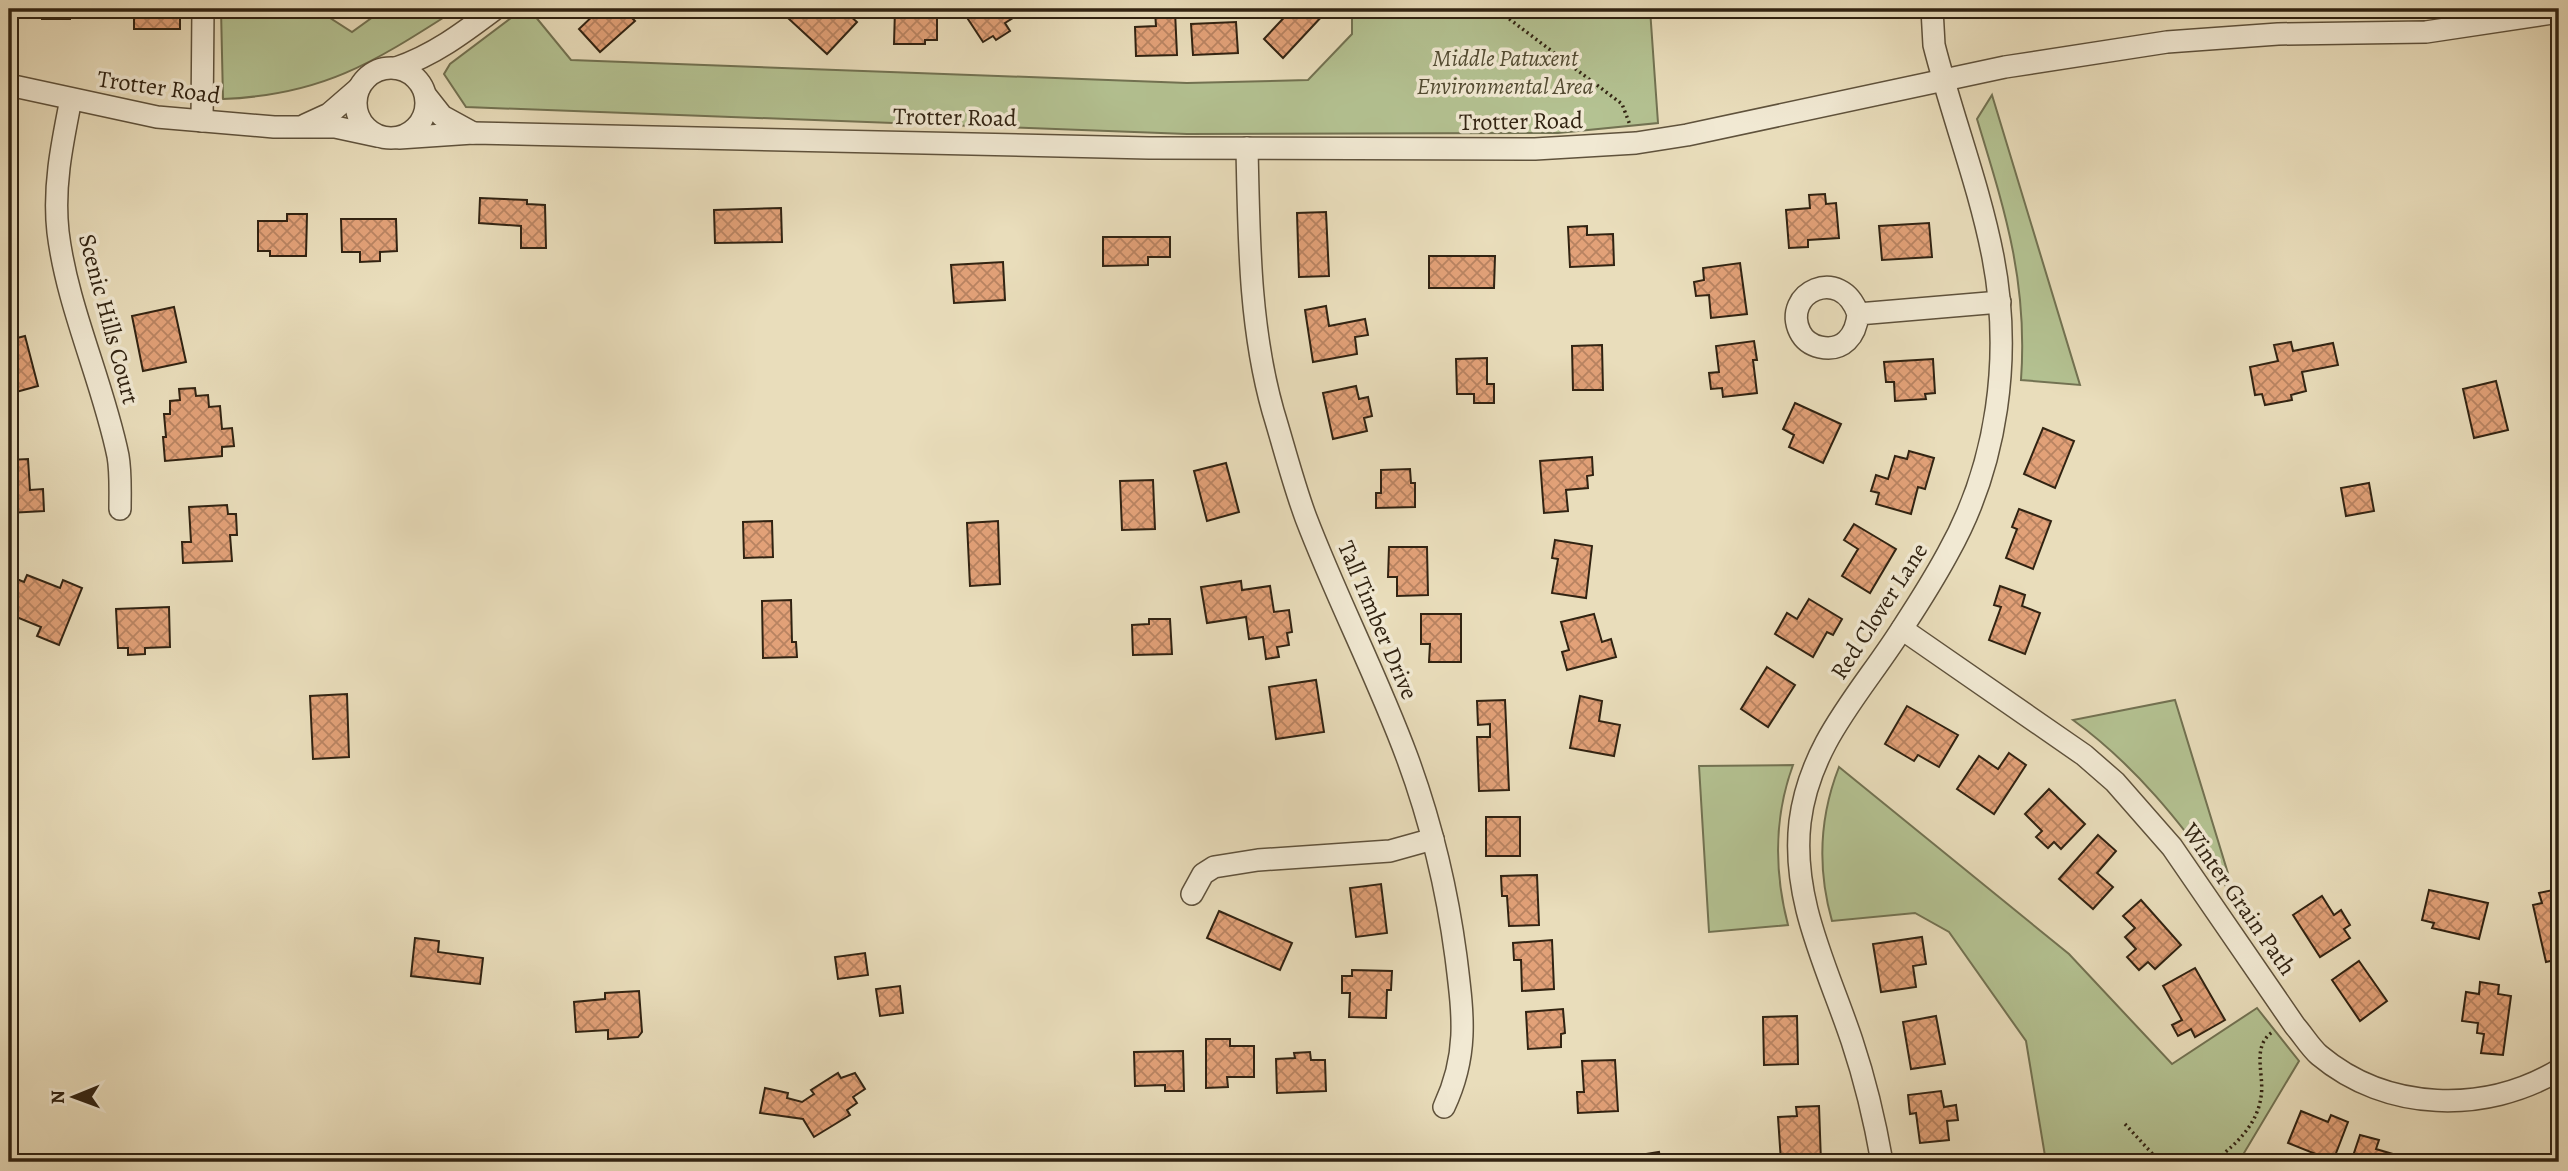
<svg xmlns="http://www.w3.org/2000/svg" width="2568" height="1171" font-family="Alegreya,serif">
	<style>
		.park { fill: #b4c292; stroke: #727252; stroke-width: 2 }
		.building { fill: url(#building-cross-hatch); stroke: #312312; stroke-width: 2 }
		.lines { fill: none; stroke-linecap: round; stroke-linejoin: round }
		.minor-casing { stroke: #5f523c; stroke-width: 24 }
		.path { stroke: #312312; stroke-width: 3.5; stroke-dasharray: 2 3.5; stroke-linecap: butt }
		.minor { stroke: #f1e9d3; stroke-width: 21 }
		.labels { text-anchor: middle; stroke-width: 7; stroke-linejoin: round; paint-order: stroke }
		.park-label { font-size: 24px; font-style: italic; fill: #524b32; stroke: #f1e9d3 }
		.street-label { font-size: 24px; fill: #312312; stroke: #f1e9d3 }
	</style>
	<defs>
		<pattern id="building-cross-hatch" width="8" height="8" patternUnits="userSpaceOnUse" patternTransform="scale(1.75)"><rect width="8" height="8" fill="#e2a178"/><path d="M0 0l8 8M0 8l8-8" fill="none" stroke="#b88361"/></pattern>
	</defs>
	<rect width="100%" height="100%" fill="#e9ddbb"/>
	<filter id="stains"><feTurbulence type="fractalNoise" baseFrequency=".00286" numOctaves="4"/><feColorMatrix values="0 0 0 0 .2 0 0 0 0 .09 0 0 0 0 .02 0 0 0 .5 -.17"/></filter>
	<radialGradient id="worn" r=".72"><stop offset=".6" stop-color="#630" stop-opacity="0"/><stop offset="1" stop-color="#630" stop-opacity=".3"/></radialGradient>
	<!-- park -->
	<g class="park">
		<path d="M221,9H316L352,32L384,9H457C374,62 324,95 223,99Z"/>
		<polygon points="523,9 530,10 571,60 1187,83 1308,80 1352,34 1352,9 1650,9 1658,123 1558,133 1187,134 466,107 444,74 450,64"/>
		<path d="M1992,95L2080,385L2021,380C2028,282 2005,211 1977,119Z"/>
		<path d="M2175,700L2230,880L2225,885C2181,823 2135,765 2073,720Z"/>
		<path d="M1793,765C1774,817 1774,871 1788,925L1709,932L1699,766Z"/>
		<path d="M1839,767L2069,954L2172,1064L2257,1008L2299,1061L2241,1158L2245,1162H2046L2026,1041L1949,932L1915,913L1832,921C1817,868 1819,818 1839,767Z"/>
	</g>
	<!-- building -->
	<g class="building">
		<rect x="42" y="9" width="28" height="10"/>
		<rect x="134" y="9" width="46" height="20"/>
		<polygon points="593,9 623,9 635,21 600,52 579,29 596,13"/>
		<polygon points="799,9 842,9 857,22 827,54 789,19"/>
		<polygon points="895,9 937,9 937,40 925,40 925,44 894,44"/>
		<polygon points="965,9 1023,9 1024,11 1005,23 1010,31 996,40 993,36 983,42 962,10"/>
		<polygon points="1292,9 1318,9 1324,14 1283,58 1264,39"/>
		<polygon points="1175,11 1177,55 1136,56 1135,27 1156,26 1155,12"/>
		<polygon points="1236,22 1238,53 1193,55 1191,24"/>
		<polygon points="1825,194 1826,204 1836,203 1839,238 1808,240 1808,247 1789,248 1786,210 1810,208 1809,195"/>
		<polygon points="480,198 527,200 527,204 545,205 546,248 521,248 521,226 479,223"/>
		<polygon points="781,208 782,242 715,243 714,210"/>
		<polygon points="1326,212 1329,276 1299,277 1297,213"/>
		<polygon points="287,214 307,214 306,256 270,256 270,251 258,251 258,221 287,221"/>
		<polygon points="341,219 396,219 397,251 380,252 380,261 360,262 360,252 342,252"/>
		<polygon points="1929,223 1932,257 1882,260 1879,226"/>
		<polygon points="1587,226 1587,235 1613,234 1614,265 1570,267 1568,227"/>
		<polygon points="1103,237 1170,237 1170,257 1148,257 1148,265 1103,266"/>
		<polygon points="1429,256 1495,256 1494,288 1429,288"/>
		<polygon points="1003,262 1005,300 954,303 951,265"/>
		<polygon points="1740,263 1747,314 1711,318 1709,295 1696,296 1694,282 1704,280 1703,268"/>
		<polygon points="1326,306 1329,326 1365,319 1368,335 1355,337 1357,354 1313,362 1305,310"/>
		<polygon points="174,307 186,362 143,371 132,316"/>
		<polygon points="25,336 38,386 9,394 9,340"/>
		<polygon points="1754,341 1757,360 1753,360 1757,393 1723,397 1722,388 1711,389 1709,373 1719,372 1716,346"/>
		<polygon points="2291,342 2293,351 2333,343 2338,365 2302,372 2306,391 2291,395 2292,400 2265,405 2262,394 2255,395 2250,367 2278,361 2274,345"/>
		<polygon points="1602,345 1603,390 1573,390 1572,346"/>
		<polygon points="1487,358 1487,384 1494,384 1494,403 1474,403 1474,394 1457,394 1456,359"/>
		<polygon points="1933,359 1935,393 1925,394 1926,399 1895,401 1894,382 1886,382 1884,362"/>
		<polygon points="2496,381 2508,430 2474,438 2463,389"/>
		<polygon points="1356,386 1359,399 1368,397 1372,416 1364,418 1367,431 1333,439 1323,393"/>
		<polygon points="195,388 196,396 208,395 209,407 220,406 222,429 232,428 234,446 222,447 222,456 165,461 163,437 166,437 164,414 170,414 170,401 180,400 179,389"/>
		<polygon points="1795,403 1841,424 1823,463 1789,447 1794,435 1783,429"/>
		<polygon points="2043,428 2074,441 2055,488 2024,474"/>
		<polygon points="1909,451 1934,458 1925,489 1918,487 1911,514 1876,504 1879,493 1871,491 1876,475 1888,479 1895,456 1907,459"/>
		<polygon points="1592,457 1593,475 1587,476 1588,488 1566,490 1568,511 1544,513 1540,461"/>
		<polygon points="28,459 30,490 43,489 44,511 9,513 9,460"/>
		<polygon points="1226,463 1239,512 1207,521 1194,471"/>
		<polygon points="1410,469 1411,483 1415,483 1415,507 1376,508 1376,493 1381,493 1381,470"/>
		<polygon points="1153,480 1155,529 1122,530 1120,481"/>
		<polygon points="2369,483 2374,511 2346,516 2341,488"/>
		<polygon points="227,505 228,514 236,514 237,535 230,535 232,561 183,563 182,542 191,542 189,507"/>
		<polygon points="2019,509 2051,521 2033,569 2006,558 2017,529 2012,527"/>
		<polygon points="772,521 773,557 744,558 743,522"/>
		<polygon points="998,521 1000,584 970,586 967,523"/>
		<polygon points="1854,524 1896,549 1870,593 1842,576 1858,549 1844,540"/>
		<polygon points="1555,540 1592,546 1586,598 1552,593 1558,559 1552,558"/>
		<polygon points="1389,547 1427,547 1428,595 1397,596 1397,577 1388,577"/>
		<polygon points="27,575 60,588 63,580 82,588 59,645 37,636 41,627 9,614 15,601 9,598 9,586 12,577 24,582"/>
		<polygon points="1241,581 1242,590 1270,586 1274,612 1289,610 1292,632 1287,633 1289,645 1277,647 1279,657 1266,659 1263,637 1249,639 1246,617 1207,623 1201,587"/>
		<polygon points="2000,586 2025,595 2022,606 2040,613 2025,654 1989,640 2001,607 1994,605"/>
		<polygon points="1809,599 1842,619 1833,635 1827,632 1813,657 1775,634 1787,613 1797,619"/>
		<polygon points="791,600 792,642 796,642 797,657 763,658 762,601"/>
		<polygon points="169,607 170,647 145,648 145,654 128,655 128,648 118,648 116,609"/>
		<polygon points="1421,614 1461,614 1461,662 1429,662 1430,644 1421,644"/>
		<polygon points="1594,614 1602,642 1611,639 1616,657 1567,670 1562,652 1569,650 1561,622"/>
		<polygon points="1149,619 1170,619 1172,654 1133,655 1132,625 1149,624"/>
		<polygon points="1767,667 1795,685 1768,727 1741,709"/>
		<polygon points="1316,680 1324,732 1276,739 1269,687"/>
		<polygon points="347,694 349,757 313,759 310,696"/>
		<polygon points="1580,696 1602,701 1599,721 1620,725 1614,756 1570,748"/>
		<polygon points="1505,700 1509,790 1479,791 1477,737 1490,737 1490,724 1478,725 1477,701"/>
		<polygon points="1907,706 1958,735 1939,767 1918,755 1914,761 1885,744"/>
		<polygon points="2009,753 2026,765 1994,814 1957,789 1979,756 1998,769"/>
		<polygon points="2049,789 2085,824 2061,849 2054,842 2048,848 2036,837 2042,831 2025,814"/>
		<rect x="1486" y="817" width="34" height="39"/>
		<polygon points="2098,835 2116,851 2097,873 2113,887 2093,909 2059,879"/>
		<polygon points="1537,875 1539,925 1509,926 1507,896 1502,896 1501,876"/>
		<polygon points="1381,884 1387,933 1356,937 1350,888"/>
		<polygon points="2558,889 2559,959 2546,962 2533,905 2542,903 2539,893"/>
		<polygon points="2429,890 2488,903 2479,939 2432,928 2434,923 2422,920"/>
		<polygon points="2322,896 2334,915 2341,910 2350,925 2344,929 2350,938 2320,957 2293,915"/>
		<polygon points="2141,900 2181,945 2155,969 2148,962 2139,970 2127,957 2136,949 2125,937 2135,928 2123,916"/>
		<polygon points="1219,911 1292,943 1280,970 1207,938"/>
		<polygon points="1922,937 1926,964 1913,966 1916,987 1881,992 1873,944"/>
		<polygon points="415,938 439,941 438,952 483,958 480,984 411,976"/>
		<polygon points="1552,940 1554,989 1522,991 1521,960 1514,960 1513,943"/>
		<polygon points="865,953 868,975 838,979 835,957"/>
		<polygon points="2359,961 2387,1001 2360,1021 2332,980"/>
		<polygon points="2195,968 2225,1020 2195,1037 2191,1029 2178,1036 2172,1025 2182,1020 2163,986"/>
		<polygon points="1352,970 1392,971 1391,990 1387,990 1386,1018 1349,1017 1350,993 1342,993 1342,976 1352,976"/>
		<polygon points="2480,982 2499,985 2498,994 2511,996 2503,1055 2481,1053 2484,1034 2477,1033 2478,1023 2462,1021 2466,992 2479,994"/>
		<polygon points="900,986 903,1013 880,1016 876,989"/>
		<polygon points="639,991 642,1032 638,1037 608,1039 608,1030 576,1032 574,1002 605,999 605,993"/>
		<polygon points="1563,1009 1565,1033 1561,1034 1561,1047 1528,1049 1526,1012"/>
		<polygon points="1797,1016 1798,1064 1764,1065 1763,1017"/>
		<polygon points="1936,1016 1945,1064 1911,1069 1903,1022"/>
		<polygon points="1206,1039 1230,1039 1230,1046 1254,1046 1254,1077 1227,1077 1228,1087 1206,1088"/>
		<polygon points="1183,1051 1184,1091 1165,1091 1165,1085 1135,1086 1134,1052"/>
		<polygon points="1310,1052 1311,1060 1325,1060 1326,1091 1277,1093 1276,1059 1295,1058 1294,1053"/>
		<polygon points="1615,1060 1618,1111 1578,1113 1577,1092 1584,1092 1582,1061"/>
		<polygon points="838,1073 841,1078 855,1073 865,1089 853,1097 857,1103 847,1110 850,1115 814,1137 803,1119 760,1113 765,1088 788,1093 787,1098 802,1102 814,1094 811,1090"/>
		<polygon points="1941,1091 1944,1107 1956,1105 1958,1120 1947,1121 1949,1140 1920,1143 1916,1113 1910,1114 1908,1095"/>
		<polygon points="1819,1106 1821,1162 1781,1162 1778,1117 1797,1116 1796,1107"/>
		<polygon points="2301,1111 2328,1122 2331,1115 2348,1122 2333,1161 2288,1143"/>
		<polygon points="2360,1135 2379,1140 2376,1149 2403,1157 2402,1162 2351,1162"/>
		<polygon points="1659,1152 1661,1162 1616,1162 1615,1159"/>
	</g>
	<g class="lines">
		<defs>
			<g id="minor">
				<circle cx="391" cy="103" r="35"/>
				<path d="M396,68C434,55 463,33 495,9"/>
				<polyline points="9,85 157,117 274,127 335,127 377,136"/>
				<polyline points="427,97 442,116 473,133"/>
				<path d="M71,99C62,144 53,187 58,232C67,307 103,382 118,456C121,473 120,492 120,509"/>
				<polyline points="202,121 203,9"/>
				<polyline points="305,125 329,114 359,88"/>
				<polyline points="399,138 473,133 1149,148 1535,149 1636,143 1687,135 2005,67 2167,42 2278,34 2426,32 2559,12"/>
				<path d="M1247,148C1249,236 1249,326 1273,411C1284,447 1293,483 1306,518C1337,599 1377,676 1407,757C1431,822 1447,889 1456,957C1463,1014 1469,1054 1444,1107"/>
				<path d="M1858,314C1841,264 1781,293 1800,332C1804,340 1811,345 1820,347C1843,352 1856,336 1858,314L2000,302"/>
				<path d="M1902,629L2084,755L2115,782L2172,847L2295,1026C2303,1035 2310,1047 2319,1055C2387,1112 2485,1114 2559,1070"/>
				<polyline points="1192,894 1203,874 1214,867 1258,860 1390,851 1433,839"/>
				<path d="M1882,1162C1875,1122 1865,1080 1852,1041C1828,969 1791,900 1800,822C1810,741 1864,690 1905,624C1920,601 1935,577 1948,553C1998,464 2012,356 1993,257C1979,185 1952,116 1934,45L1932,9"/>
			</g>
		</defs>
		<!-- minor casing -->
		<use href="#minor" class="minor-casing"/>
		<!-- path -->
		<g class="path">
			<polyline points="1496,9 1622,104 1630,125"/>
			<polyline points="2125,1124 2160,1162"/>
			<path d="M2213,1162C2234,1146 2257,1126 2261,1097C2265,1074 2250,1046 2274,1031"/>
		</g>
		<!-- minor -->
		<use href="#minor" class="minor"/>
	</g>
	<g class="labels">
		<!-- park labels -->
		<g class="park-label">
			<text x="1505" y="66">Middle Patuxent<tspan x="1505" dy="28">Environmental Area</tspan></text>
		</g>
		<!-- street labels -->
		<g class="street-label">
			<text transform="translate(159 87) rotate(8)" y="8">Trotter Road</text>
			<text transform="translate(955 117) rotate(1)" y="8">Trotter Road</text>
			<text transform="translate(1521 121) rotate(-1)" y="8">Trotter Road</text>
			<text transform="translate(109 319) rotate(75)" y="8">Scenic Hills Court</text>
			<text transform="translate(1879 611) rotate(-57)" y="8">Red Clover Lane</text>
			<text transform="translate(1378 620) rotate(67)" y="8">Tall Timber Drive</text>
			<text transform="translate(2239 899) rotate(55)" y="8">Winter Grain Path</text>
		</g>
	</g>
	<!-- margin -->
	<rect width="2568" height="1171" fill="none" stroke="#e9ddbb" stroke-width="35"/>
	<rect x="10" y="10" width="2547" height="1150" fill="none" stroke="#312312" stroke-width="3.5"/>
	<rect x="18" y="18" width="2533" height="1136" fill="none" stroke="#312312" stroke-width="2"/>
	<!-- north arrow -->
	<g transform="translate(74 1097) rotate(269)" stroke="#f1e9d3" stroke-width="5" paint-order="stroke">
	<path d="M0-5L12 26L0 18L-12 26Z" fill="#312312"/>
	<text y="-10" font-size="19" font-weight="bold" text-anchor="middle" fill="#312312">N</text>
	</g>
	<rect width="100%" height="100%" filter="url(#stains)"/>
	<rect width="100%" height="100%" fill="url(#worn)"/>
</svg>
